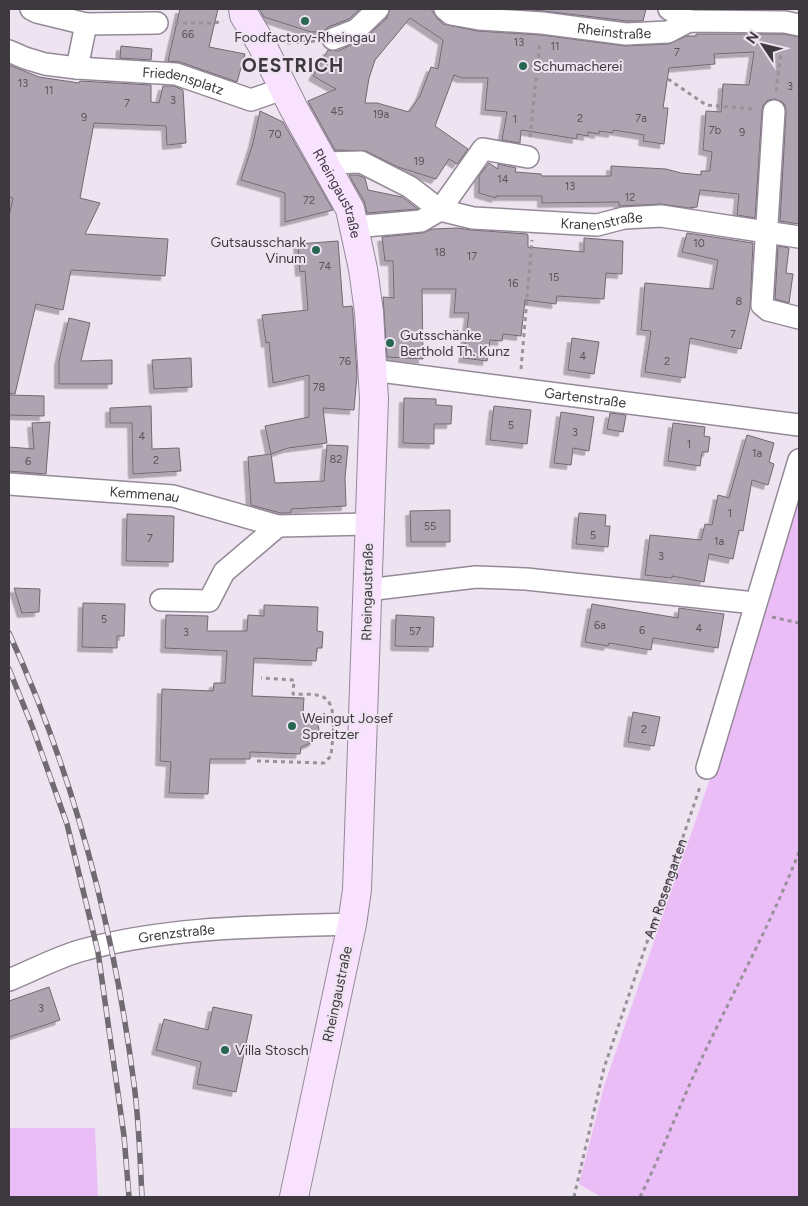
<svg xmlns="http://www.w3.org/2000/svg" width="808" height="1206" font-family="Figtree,sans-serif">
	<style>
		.green { fill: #ebbdf7 }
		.building { fill: #aea4b1; stroke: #726874; fill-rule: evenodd; filter: url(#shadow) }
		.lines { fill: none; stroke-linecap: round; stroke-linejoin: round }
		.street-casing { stroke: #948a97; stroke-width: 24 }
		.secondary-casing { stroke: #948a97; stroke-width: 30 }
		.path { stroke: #98919a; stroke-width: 3; stroke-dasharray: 4 4; stroke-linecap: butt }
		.street { stroke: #fff; stroke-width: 21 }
		.secondary { stroke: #f8e2fd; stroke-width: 28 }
		.rail-casing { stroke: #706a71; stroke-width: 5.5 }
		.rail { stroke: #eee3f1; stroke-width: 4; stroke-dasharray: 11; stroke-linecap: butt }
		.poi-dot { fill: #296753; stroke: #eee3f1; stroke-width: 2 }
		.labels { text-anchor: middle; stroke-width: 4; stroke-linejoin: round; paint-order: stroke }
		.number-label { font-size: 11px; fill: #59545b }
		.street-label { font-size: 14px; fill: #3d393e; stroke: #eee3f1 }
		.poi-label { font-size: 14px; fill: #3d393e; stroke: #eee3f1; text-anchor: start }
		.district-label { font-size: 19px; font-weight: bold; letter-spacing: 1px; fill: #3d393e; stroke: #eee3f1 }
	</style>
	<defs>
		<filter id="shadow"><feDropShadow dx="-4.5" dy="4.5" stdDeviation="0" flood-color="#0004"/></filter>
	</defs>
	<rect width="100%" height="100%" fill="#eee3f1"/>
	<!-- green -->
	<g class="green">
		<polygon points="799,485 799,1197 601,1197 579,1184 604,1086 712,773"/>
		<polygon points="9,1128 95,1128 98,1197 9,1197"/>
	</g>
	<!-- building -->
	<g class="building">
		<polygon points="180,9 218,9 209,47 245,54 237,82 180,62 168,61"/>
		<polygon points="259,9 360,9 349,19 328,27 323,32 311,32 264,17"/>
		<path d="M390,9H431L437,18L443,24L477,31L541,35L625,46L669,44L687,36H696V34H784L799,37V224L780,221L786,112L785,105L781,101L775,99L768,100L763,105L762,110L755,218L737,215L739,194L700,190L697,207L689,208L661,204L619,206V202L542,203V196H496V198L479,193V176L489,163L498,169V164L516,168L515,172L541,174L542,176H611V166L666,169L681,173L701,175V171H710L712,152L703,150L706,111L721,112L723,84L749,85L754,52L714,54L715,64L669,68L663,108H668L664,144L643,141L644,135L613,130V133L599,131V134L588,132V136L577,134V139L521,130L520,143L502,140L507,112L485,110L488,78H462L454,75L435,126L468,149L457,164L449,159L436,179L398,167L366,151L335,150L308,101L336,89L313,76L328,50L338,51L364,39L387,18ZM410,18L443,40L438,69L431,67L420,96L409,112L377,103H365L369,78L375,60Z"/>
		<polygon points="515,9 646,9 643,21 627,21 544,11"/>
		<polygon points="121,46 152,49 151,60 120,58"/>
		<polygon points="9,65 39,77 79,83 80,81 151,85 151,102 159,103 163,86 174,86 183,90 186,143 167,145 166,126 94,123 80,198 100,203 85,234 168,239 165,276 71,270 63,310 36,304 15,394 9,393 9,216 13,198 9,197"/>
		<polygon points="260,111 283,122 333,210 285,222 285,193 241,180 253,143"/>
		<polygon points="349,175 358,175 365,178 368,190 402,197 418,209 367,213 364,201"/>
		<polygon points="457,228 472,230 527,234 528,235 528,247 584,252 584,238 623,241 622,274 606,273 604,299 557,296 556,304 525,300 521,336 503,334 502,341 490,340 487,361 463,358 469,313 454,313 456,289 422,289 423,359 387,357 383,297 394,298 393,261 385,261 382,237 422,233 433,229"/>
		<polygon points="687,233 753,243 750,308 741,349 690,338 685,378 645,372 651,331 641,330 645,283 713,289 718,260 682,252"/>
		<polygon points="338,241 343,307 352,306 353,314 357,375 354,410 323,408 327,443 288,448 271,454 265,426 309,417 309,375 273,383 269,342 266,343 262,315 308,310 305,271 300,272 298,244"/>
		<polygon points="778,246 789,248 786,273 793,274 789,303 775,299"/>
		<polygon points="69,318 90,323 81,361 112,360 112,384 59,384 59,361"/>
		<polygon points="572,338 599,342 594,374 568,370"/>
		<polygon points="191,358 192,387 154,389 152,360"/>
		<polygon points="9,395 44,396 44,416 9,415"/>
		<polygon points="404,398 436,399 436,405 452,406 451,424 434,424 434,444 403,443"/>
		<polygon points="151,406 152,449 179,448 181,471 133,474 132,423 110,423 110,408"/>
		<polygon points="494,406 531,410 527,444 490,440"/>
		<polygon points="561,412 594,417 589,451 573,448 571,465 554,463"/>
		<polygon points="610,413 626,415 623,432 607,429"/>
		<polygon points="50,422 46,474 9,471 9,447 34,449 32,423"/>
		<polygon points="673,423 705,427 704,436 710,437 708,452 702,452 700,466 668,461"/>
		<polygon points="747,435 774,443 769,462 774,464 768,485 752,480 743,531 739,530 733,559 709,554 704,582 672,576 672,578 645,575 650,535 701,540 705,524 712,525 718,495 729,498"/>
		<polygon points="327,445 348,446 345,478 346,506 291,509 291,513 280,513 251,505 248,457 271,454 275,483 324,481"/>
		<polygon points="450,510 450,542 411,542 410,511"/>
		<polygon points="579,513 606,515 605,526 610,526 608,547 576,544"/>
		<polygon points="127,514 174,516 173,562 126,561"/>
		<polygon points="14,588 40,589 39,612 22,613"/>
		<polygon points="83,603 125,604 124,636 117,636 117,648 82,647"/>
		<polygon points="592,604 678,618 679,608 724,614 718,648 653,638 651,650 609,643 608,646 585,642"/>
		<polygon points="264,605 318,607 317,631 323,632 322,648 317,648 316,661 254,658 252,696 304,698 303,713 312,717 317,722 319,729 318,736 313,742 301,747 300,754 250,752 250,759 210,759 208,794 169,793 171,762 160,761 162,689 213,691 214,683 225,683 227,651 165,648 166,615 208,616 207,631 247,631 248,615 264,616"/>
		<polygon points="396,615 434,617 433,647 395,646"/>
		<polygon points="633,712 660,717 654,746 628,742"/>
		<polygon points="49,987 60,1020 9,1037 9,1001"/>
		<polygon points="213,1007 252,1015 236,1092 197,1084 201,1062 156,1050 164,1019 208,1030"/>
	</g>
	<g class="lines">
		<defs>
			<g id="street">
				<polyline points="31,9 37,12 86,24 157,23"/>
				<path id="s2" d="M445,9L451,14L479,19L542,23L626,34L668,32L689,21L785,22L799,25"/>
				<polyline points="669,9 689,21"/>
				<polyline points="333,39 356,30 378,9"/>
				<path id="s3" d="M9,51L25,58L45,64L77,68L176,74L251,100L285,88"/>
				<polyline points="77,68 86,24"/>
				<polyline points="774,111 762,305 768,310 799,318"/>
				<path id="s4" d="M325,163L361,162L410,187L440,210L473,218L597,225L624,218L661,216L799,237"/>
				<polyline points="354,227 421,221 440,210 483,149 528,157"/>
				<path id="s5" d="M372,370L799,425"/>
				<path id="s6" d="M9,484L173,496L278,526L369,524"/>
				<polyline points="367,590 476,577 526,579 755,603"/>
				<polyline points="161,600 209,601 224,572 278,526"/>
				<polyline points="707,768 799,460"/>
				<path id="s7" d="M9,980C34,970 57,957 83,950C171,926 262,927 352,924"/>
			</g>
			<g id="secondary">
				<path id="s8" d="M243,9L244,15L262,45L294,109L350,209L363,269L369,312L374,399L357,890L352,924L294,1197"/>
			</g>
		</defs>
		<!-- street casing -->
		<use href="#street" class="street-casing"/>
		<!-- secondary casing -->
		<use href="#secondary" class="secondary-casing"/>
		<!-- path -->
		<g class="path">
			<polyline points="175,23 214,23 223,21"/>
			<polyline points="287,43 315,41"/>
			<polyline points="668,79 706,105 755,109"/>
			<polyline points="776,91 782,43"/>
			<polyline points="530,137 540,42"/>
			<polyline points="521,369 532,240"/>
			<polyline points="772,617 799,623"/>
			<path d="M257,761L324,763L331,756C332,741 340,700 320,696C312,693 302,695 293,694L294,680L261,678"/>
			<path id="s1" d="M574,1197L604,1068L700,787"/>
			<path d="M640,1197C662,1153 679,1106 700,1062C733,992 771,924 799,852"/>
		</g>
		<!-- street -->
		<use href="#street" class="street"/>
		<!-- secondary -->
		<use href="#secondary" class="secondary"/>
		<defs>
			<g id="rail">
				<path d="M9,633C74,775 114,929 134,1084C139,1121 140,1159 142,1197"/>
				<polyline points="9,669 32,726 67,824 98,952 124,1136 129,1197"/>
			</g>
		</defs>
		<!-- rail casing -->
		<use href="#rail" class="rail-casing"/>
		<!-- rail -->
		<use href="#rail" class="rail"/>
	</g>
	<!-- markers -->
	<g class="poi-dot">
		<circle cx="305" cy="21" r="5"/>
		<circle cx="523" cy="66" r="5"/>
		<circle cx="316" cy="250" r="5"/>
		<circle cx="390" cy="343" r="5"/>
		<circle cx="292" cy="726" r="5"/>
		<circle cx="225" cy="1050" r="5"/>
	</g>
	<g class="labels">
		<!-- number labels -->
		<g class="number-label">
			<text x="188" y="38">66</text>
			<text x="519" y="46">13</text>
			<text x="555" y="50">11</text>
			<text x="677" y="56">7</text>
			<text x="23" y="87">13</text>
			<text x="790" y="90">3</text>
			<text x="49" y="94">11</text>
			<text x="173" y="104">3</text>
			<text x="127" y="107">7</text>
			<text x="337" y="115">45</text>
			<text x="381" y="118">19a</text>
			<text x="84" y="121">9</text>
			<text x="580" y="122">2</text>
			<text x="641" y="122">7a</text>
			<text x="515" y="123">1</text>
			<text x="715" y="134">7b</text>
			<text x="742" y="136">9</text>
			<text x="275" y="138">70</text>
			<text x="419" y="165">19</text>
			<text x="503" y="183">14</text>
			<text x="570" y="190">13</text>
			<text x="630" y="201">12</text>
			<text x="309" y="204">72</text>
			<text x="699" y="247">10</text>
			<text x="440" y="256">18</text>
			<text x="472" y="260">17</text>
			<text x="325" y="270">74</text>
			<text x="554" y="281">15</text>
			<text x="513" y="287">16</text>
			<text x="739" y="305">8</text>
			<text x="733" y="338">7</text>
			<text x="583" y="360">4</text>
			<text x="345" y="365">76</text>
			<text x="667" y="365">2</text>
			<text x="319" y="391">78</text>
			<text x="511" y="429">5</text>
			<text x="575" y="436">3</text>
			<text x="142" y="440">4</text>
			<text x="689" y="448">1</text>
			<text x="757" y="457">1a</text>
			<text x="336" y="463">82</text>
			<text x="156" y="464">2</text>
			<text x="28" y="465">6</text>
			<text x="730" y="517">1</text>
			<text x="430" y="530">55</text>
			<text x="593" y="539">5</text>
			<text x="150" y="542">7</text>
			<text x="719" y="545">1a</text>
			<text x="661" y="560">3</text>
			<text x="104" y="623">5</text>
			<text x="600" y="629">6a</text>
			<text x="699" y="632">4</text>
			<text x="642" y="634">6</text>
			<text x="415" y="635">57</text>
			<text x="186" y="636">3</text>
			<text x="644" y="733">2</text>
			<text x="41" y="1012">3</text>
		</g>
		<!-- street labels -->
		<g class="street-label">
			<text dy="5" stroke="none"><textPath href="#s2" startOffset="172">Rheinstraße</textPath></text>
			<text dy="5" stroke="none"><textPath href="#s3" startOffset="178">Friedensplatz</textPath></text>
			<text dy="5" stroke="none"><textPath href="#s8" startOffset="208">Rheingaustraße</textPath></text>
			<text dy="5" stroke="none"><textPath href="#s4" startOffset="292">Kranenstraße</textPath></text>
			<text dy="5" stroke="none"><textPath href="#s5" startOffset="215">Gartenstraße</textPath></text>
			<text dy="5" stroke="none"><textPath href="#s6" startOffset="136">Kemmenau</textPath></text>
			<text transform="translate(367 592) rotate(-89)" y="5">Rheingaustraße</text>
			<text dy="5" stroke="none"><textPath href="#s1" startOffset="322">Am Rosengarten</textPath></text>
			<text dy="5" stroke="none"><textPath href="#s7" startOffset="175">Grenzstraße</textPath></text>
			<text transform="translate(337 994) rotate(-78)" y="5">Rheingaustraße</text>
		</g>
		<!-- poi labels -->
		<g class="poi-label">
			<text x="305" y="42" text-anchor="middle">Foodfactory-Rheingau</text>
			<text x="533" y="71">Schumacherei</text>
			<text x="306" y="247" text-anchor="end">Gutsausschank<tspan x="306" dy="16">Vinum</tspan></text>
			<text x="400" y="340">Gutsschänke<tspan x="400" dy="16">Berthold Th. Kunz</tspan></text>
			<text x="302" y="723">Weingut Josef<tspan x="302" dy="16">Spreitzer</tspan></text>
			<text x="235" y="1055">Villa Stosch</text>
		</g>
		<!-- district labels -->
		<g class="district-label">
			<text x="293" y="72">OESTRICH</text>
		</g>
	</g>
	<!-- border -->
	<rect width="808" height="1206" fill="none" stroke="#3d393e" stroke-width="20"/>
	<!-- north arrow -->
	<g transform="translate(763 45) rotate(305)" stroke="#eee3f1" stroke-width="4" paint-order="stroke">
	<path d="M0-4L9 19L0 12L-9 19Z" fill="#3d393e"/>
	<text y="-8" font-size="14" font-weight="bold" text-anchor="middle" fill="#3d393e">N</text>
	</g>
</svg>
